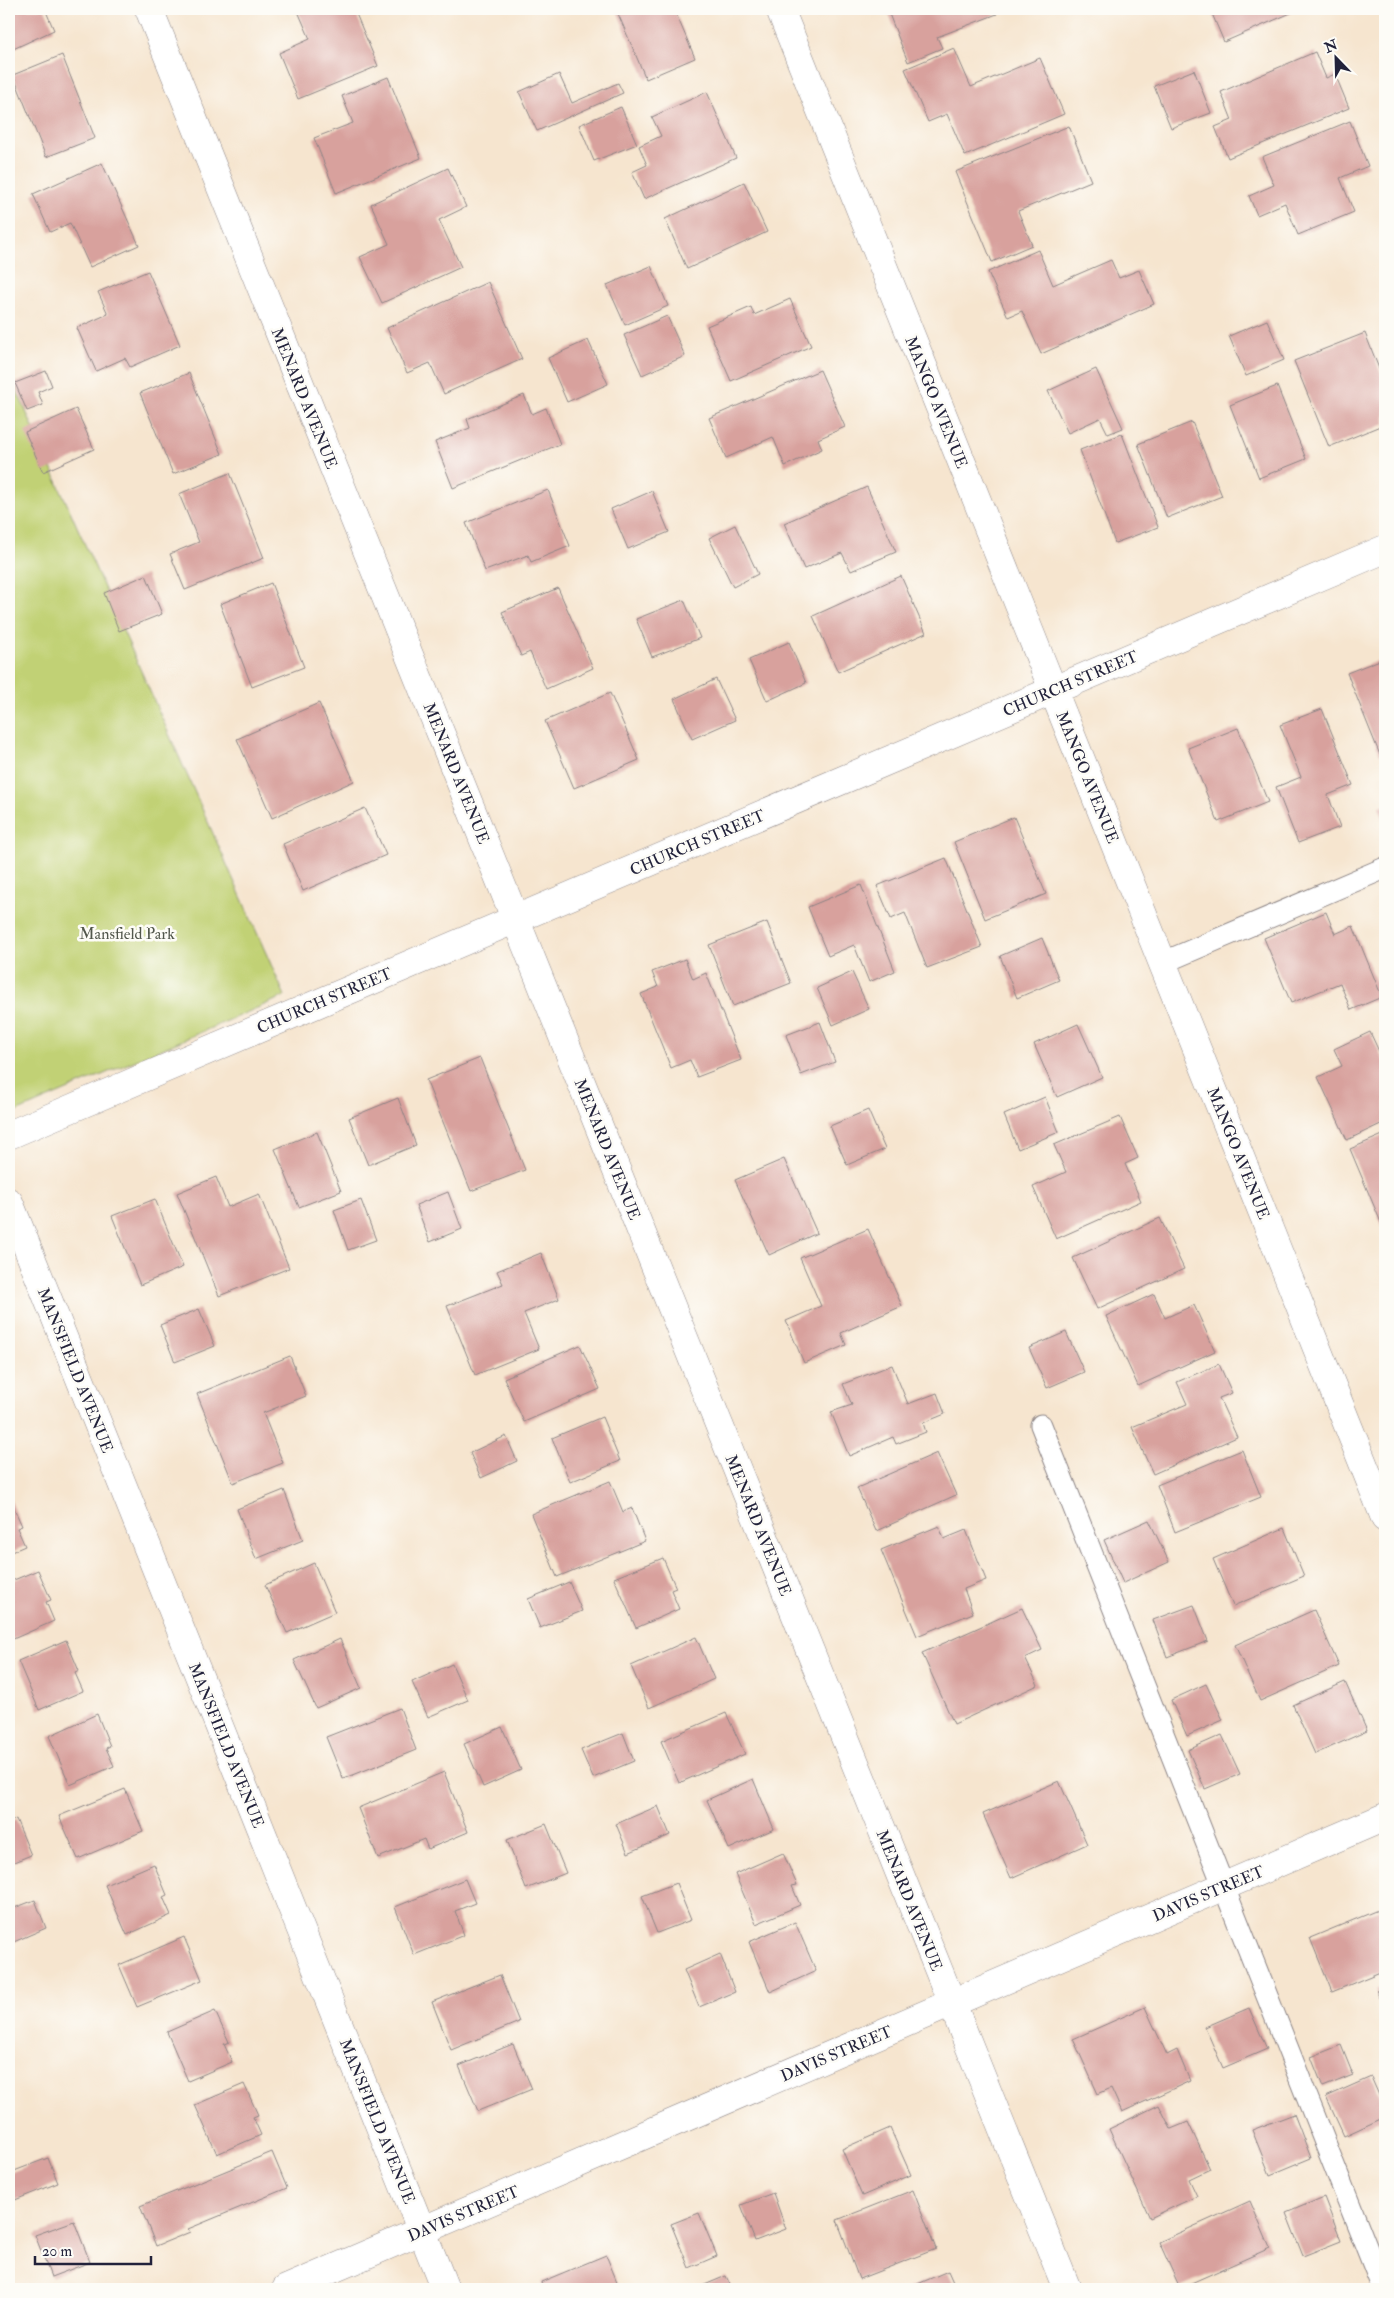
<svg xmlns="http://www.w3.org/2000/svg" width="1394" height="2298" font-family="'IM FELL Double Pica',serif">
	<style>
		.green { fill: #c1d174; stroke: #727a58 }
		.building { fill: #d8a19d }
		.lines { fill: none; stroke-linecap: round; stroke-linejoin: round }
		.service-casing { stroke: #8c8485; stroke-width: 23 }
		.minor-casing { stroke: #8c8485; stroke-width: 29 }
		.tertiary-casing { stroke: #8c8485; stroke-width: 29 }
		.service { stroke: #fff; stroke-width: 21 }
		.minor { stroke: #fff; stroke-width: 28 }
		.tertiary { stroke: #fff; stroke-width: 28 }
		.labels { text-anchor: middle; stroke-width: 5; stroke-linejoin: round; paint-order: stroke }
		.street-label { font-size: 16px; fill: #22223b; stroke: #fdfcf7 }
		.park-label { font-size: 16px; fill: #52574c; stroke: #fdfcf7 }
	</style>
	<rect width="100%" height="100%" fill="#fdfcf7"/>
	<filter id="ink" filterUnits="userSpaceOnUse"><feTurbulence type="fractalNoise" baseFrequency=".02" numOctaves="2"/><feDisplacementMap in="SourceGraphic" scale="10" xChannelSelector="R" yChannelSelector="G"/><feConvolveMatrix kernelMatrix="1 2 1 2 8 2 1 2 1" color-interpolation-filters="sRGB"/></filter>
	<filter id="wash" filterUnits="userSpaceOnUse"><feTurbulence type="fractalNoise" baseFrequency=".0096" numOctaves="4" result="noise"/><feDisplacementMap in="SourceGraphic" scale="20" xChannelSelector="R" yChannelSelector="G"/><feGaussianBlur stdDeviation="1.12" result="paint"/><feColorMatrix in="noise" values="0 0 0 0 0 0 0 0 0 0 0 0 0 0 0 0 0 1.4 0 .05"/><feComposite in="paint" operator="in"/></filter>
	<g filter="url(#wash)">
		<rect width="100%" height="100%" fill="#f6e5cf"/>
		<!-- green -->
		<polygon class="green" points="9,373 285,996 9,1115"/>
		<g id="blocks">
			<!-- building -->
			<g class="building">
				<polygon points="9,9 45,9 54,30 9,51"/>
				<polygon points="297,9 354,9 378,66 298,99 279,53 310,39"/>
				<polygon points="616,9 674,9 695,58 646,79"/>
				<polygon points="887,9 995,9 997,14 937,37 942,48 908,62"/>
				<polygon points="1210,9 1300,9 1224,42"/>
				<polygon points="954,48 971,87 1040,58 1064,114 965,156 947,114 928,122 905,69"/>
				<polygon points="1315,52 1326,78 1335,74 1349,108 1228,158 1215,127 1232,120 1221,92"/>
				<polygon points="62,55 95,138 46,157 13,75"/>
				<polygon points="1194,70 1211,113 1171,128 1154,86"/>
				<polygon points="559,74 572,103 618,83 623,93 537,131 519,92"/>
				<polygon points="388,77 421,158 336,193 314,138 353,123 342,96"/>
				<polygon points="707,92 736,158 644,199 632,172 647,165 639,146 661,136 652,117"/>
				<polygon points="621,107 637,144 594,161 579,125"/>
				<polygon points="1350,121 1368,166 1340,178 1354,212 1298,235 1285,203 1257,215 1249,196 1274,185 1262,157"/>
				<polygon points="1069,126 1091,181 1018,211 1032,245 992,262 955,172"/>
				<polygon points="102,163 139,245 90,267 70,223 50,232 33,194"/>
				<polygon points="448,168 466,207 439,220 461,267 382,303 360,257 389,244 371,204"/>
				<polygon points="744,182 767,232 687,269 665,219"/>
				<polygon points="1038,250 1053,285 1111,260 1119,278 1139,270 1154,304 1041,354 1022,311 1008,317 988,272"/>
				<polygon points="651,266 668,306 625,325 607,285"/>
				<polygon points="148,271 180,345 130,367 125,358 96,371 77,328 108,314 98,292"/>
				<polygon points="488,282 522,359 444,394 430,363 407,373 387,328"/>
				<polygon points="1385,288 1385,300 1381,290"/>
				<polygon points="790,299 811,346 731,381 707,326 751,307 754,315"/>
				<polygon points="667,316 685,356 642,375 624,335"/>
				<polygon points="1267,320 1284,360 1246,376 1229,336"/>
				<polygon points="1365,333 1385,384 1385,424 1329,447 1294,361"/>
				<polygon points="588,340 608,384 567,402 548,358"/>
				<polygon points="1096,369 1123,428 1108,434 1100,418 1068,433 1048,391"/>
				<polygon points="820,370 845,427 818,439 822,449 785,466 773,437 726,458 709,418"/>
				<polygon points="46,371 52,386 38,392 43,405 27,411 15,383"/>
				<polygon points="189,373 222,454 173,474 140,393"/>
				<polygon points="1277,386 1306,459 1259,478 1230,405"/>
				<polygon points="524,395 532,414 546,408 560,444 453,488 435,442 470,428 467,419"/>
				<polygon points="76,409 94,449 43,472 25,432"/>
				<polygon points="1192,422 1222,496 1167,518 1138,444"/>
				<polygon points="1122,434 1158,527 1115,543 1080,450"/>
				<polygon points="230,473 264,558 185,590 170,554 199,542 179,494"/>
				<polygon points="867,487 896,552 851,571 842,553 804,569 784,523"/>
				<polygon points="548,490 570,546 531,562 528,555 485,571 466,523"/>
				<polygon points="652,491 669,532 628,549 611,509"/>
				<polygon points="735,525 758,574 733,587 709,538"/>
				<polygon points="146,575 162,614 119,631 104,593"/>
				<polygon points="901,576 926,633 838,672 813,616"/>
				<polygon points="271,583 304,667 252,687 220,604"/>
				<polygon points="558,588 593,668 546,689 530,652 521,656 502,612"/>
				<polygon points="684,600 700,638 652,657 636,619"/>
				<polygon points="789,642 806,683 767,701 749,660"/>
				<polygon points="1385,658 1385,753 1380,755 1347,673"/>
				<polygon points="716,679 735,720 692,739 674,699"/>
				<polygon points="610,693 639,760 574,788 545,721"/>
				<polygon points="319,703 354,781 272,818 237,739"/>
				<polygon points="1322,709 1353,785 1328,795 1340,827 1298,843 1276,787 1301,777 1280,725"/>
				<polygon points="1238,728 1268,802 1218,822 1188,748"/>
				<polygon points="1385,804 1385,823 1379,807"/>
				<polygon points="365,808 386,855 303,891 283,844"/>
				<polygon points="1014,817 1046,894 985,919 954,842"/>
				<polygon points="946,858 982,947 927,968 905,913 891,919 877,886"/>
				<polygon points="861,885 895,971 869,982 854,945 828,956 808,907"/>
				<polygon points="1326,912 1335,934 1353,926 1382,997 1351,1010 1340,983 1291,1003 1264,938"/>
				<polygon points="767,922 791,983 733,1006 709,945"/>
				<polygon points="1042,938 1059,980 1017,998 1000,956"/>
				<polygon points="685,959 693,979 706,973 741,1060 697,1077 690,1060 671,1068 641,994 658,987 652,972"/>
				<polygon points="852,972 869,1009 833,1025 817,988"/>
				<polygon points="820,1022 835,1062 801,1075 786,1035"/>
				<polygon points="1078,1024 1102,1077 1057,1097 1034,1044"/>
				<polygon points="1370,1032 1383,1060 1385,1058 1385,1122 1347,1140 1318,1077 1342,1066 1334,1049"/>
				<polygon points="480,1058 525,1170 471,1191 426,1080"/>
				<polygon points="1045,1097 1059,1132 1018,1149 1004,1115"/>
				<polygon points="398,1098 416,1145 368,1165 349,1118"/>
				<polygon points="868,1110 885,1149 847,1165 830,1126"/>
				<polygon points="1120,1117 1138,1158 1125,1164 1141,1201 1056,1239 1033,1187 1066,1172 1054,1145"/>
				<polygon points="317,1132 341,1191 299,1207 275,1149"/>
				<polygon points="1385,1134 1385,1232 1350,1149"/>
				<polygon points="784,1159 817,1233 769,1255 735,1180"/>
				<polygon points="216,1177 228,1207 259,1194 289,1268 219,1296 177,1193"/>
				<polygon points="448,1192 462,1229 430,1242 416,1205"/>
				<polygon points="155,1199 183,1267 140,1285 112,1216"/>
				<polygon points="361,1200 376,1240 348,1250 334,1210"/>
				<polygon points="1160,1218 1184,1269 1097,1309 1073,1258"/>
				<polygon points="868,1229 902,1306 841,1333 846,1345 804,1363 786,1321 821,1306 800,1258"/>
				<polygon points="541,1253 559,1299 524,1313 539,1349 475,1375 447,1306 503,1284 497,1271"/>
				<polygon points="1154,1294 1165,1318 1194,1305 1215,1351 1138,1386 1106,1316"/>
				<polygon points="199,1309 215,1346 175,1362 160,1325"/>
				<polygon points="1066,1332 1084,1372 1047,1388 1029,1348"/>
				<polygon points="580,1345 600,1389 524,1422 504,1378"/>
				<polygon points="290,1356 306,1396 263,1413 283,1463 233,1483 197,1394"/>
				<polygon points="1219,1364 1232,1393 1219,1398 1237,1437 1153,1474 1132,1427 1187,1404 1177,1382"/>
				<polygon points="892,1365 908,1404 937,1393 945,1414 923,1423 926,1432 896,1444 893,1437 849,1456 831,1412 852,1405 843,1384"/>
				<polygon points="602,1417 620,1461 570,1482 552,1438"/>
				<polygon points="506,1436 517,1461 481,1478 470,1453"/>
				<polygon points="1242,1450 1261,1497 1175,1532 1157,1485"/>
				<polygon points="937,1453 956,1495 876,1531 857,1488"/>
				<polygon points="610,1481 623,1512 632,1508 645,1541 557,1577 531,1514"/>
				<polygon points="284,1490 303,1540 256,1559 237,1509"/>
				<polygon points="9,1497 22,1526 17,1528 25,1546 9,1553"/>
				<polygon points="1149,1520 1169,1562 1123,1583 1104,1540"/>
				<polygon points="939,1526 944,1539 966,1530 986,1580 964,1589 973,1613 917,1636 881,1550"/>
				<polygon points="1284,1528 1304,1576 1233,1606 1213,1559"/>
				<polygon points="663,1558 676,1588 671,1590 679,1609 636,1628 614,1578"/>
				<polygon points="314,1563 335,1612 287,1633 265,1585"/>
				<polygon points="38,1570 51,1600 46,1602 54,1621 11,1640 9,1636 9,1582"/>
				<polygon points="569,1582 582,1611 540,1628 528,1599"/>
				<polygon points="1194,1605 1208,1641 1167,1657 1153,1620"/>
				<polygon points="1022,1608 1042,1650 1025,1658 1038,1685 954,1724 922,1653"/>
				<polygon points="1314,1610 1339,1666 1260,1701 1235,1645"/>
				<polygon points="696,1637 714,1679 649,1708 631,1666"/>
				<polygon points="340,1639 361,1688 316,1708 294,1660"/>
				<polygon points="66,1640 79,1671 75,1673 83,1691 39,1710 18,1661"/>
				<polygon points="452,1664 468,1700 428,1717 412,1682"/>
				<polygon points="1345,1682 1367,1731 1315,1754 1293,1705"/>
				<polygon points="1206,1684 1223,1720 1187,1736 1171,1700"/>
				<polygon points="400,1708 416,1750 343,1779 326,1737"/>
				<polygon points="726,1713 745,1754 679,1783 661,1741"/>
				<polygon points="97,1714 110,1746 106,1748 114,1766 70,1785 49,1736"/>
				<polygon points="502,1727 521,1770 483,1787 464,1744"/>
				<polygon points="623,1733 634,1761 593,1778 581,1750"/>
				<polygon points="1222,1735 1240,1774 1205,1789 1188,1750"/>
				<polygon points="444,1772 468,1832 428,1849 424,1839 378,1858 358,1808"/>
				<polygon points="753,1779 774,1829 729,1849 707,1800"/>
				<polygon points="1059,1781 1087,1844 1011,1878 983,1814"/>
				<polygon points="125,1789 143,1831 78,1859 59,1816"/>
				<polygon points="658,1806 670,1835 628,1853 616,1824"/>
				<polygon points="16,1819 31,1855 9,1864 9,1822"/>
				<polygon points="546,1824 566,1873 526,1889 507,1840"/>
				<polygon points="783,1853 797,1885 792,1886 800,1905 756,1924 735,1874"/>
				<polygon points="154,1864 167,1895 163,1897 171,1915 127,1935 105,1885"/>
				<polygon points="465,1879 475,1903 455,1911 464,1935 414,1955 395,1907"/>
				<polygon points="676,1883 691,1920 657,1933 642,1896"/>
				<polygon points="35,1900 46,1928 9,1944 9,1910"/>
				<polygon points="1385,1907 1385,1970 1332,1992 1310,1938"/>
				<polygon points="795,1922 816,1971 770,1992 749,1942"/>
				<polygon points="184,1937 202,1980 137,2007 119,1965"/>
				<polygon points="720,1954 735,1992 699,2007 684,1970"/>
				<polygon points="500,1975 519,2022 451,2050 432,2002"/>
				<polygon points="1385,1986 1385,2010 1376,1990"/>
				<polygon points="1145,2007 1167,2055 1177,2050 1190,2081 1122,2112 1111,2088 1098,2094 1073,2039"/>
				<polygon points="1249,2008 1267,2049 1223,2068 1205,2027"/>
				<polygon points="215,2011 229,2042 224,2044 232,2062 188,2081 167,2032"/>
				<polygon points="513,2044 532,2089 478,2111 459,2066"/>
				<polygon points="1341,2045 1353,2075 1323,2087 1311,2057"/>
				<polygon points="1371,2077 1385,2109 1385,2117 1344,2136 1326,2097"/>
				<polygon points="244,2084 258,2115 253,2117 261,2135 217,2154 195,2105"/>
				<polygon points="1159,2105 1171,2129 1188,2122 1210,2169 1189,2179 1197,2196 1150,2218 1109,2129"/>
				<polygon points="1294,2114 1311,2158 1270,2175 1252,2130"/>
				<polygon points="890,2128 911,2175 862,2196 842,2149"/>
				<polygon points="272,2152 287,2188 188,2229 190,2232 156,2246 140,2206"/>
				<polygon points="48,2158 58,2183 15,2200 9,2184 9,2173"/>
				<polygon points="913,2190 936,2249 859,2279 837,2220"/>
				<polygon points="773,2193 786,2229 755,2241 741,2205"/>
				<polygon points="1324,2197 1341,2241 1303,2256 1286,2213"/>
				<polygon points="1250,2201 1270,2248 1180,2288 1159,2242"/>
				<polygon points="699,2213 717,2256 689,2268 671,2224"/>
				<polygon points="74,2221 90,2262 51,2277 35,2235"/>
				<polygon points="606,2255 620,2289 544,2289 541,2282"/>
				<polygon points="948,2271 956,2289 906,2289"/>
				<polygon points="726,2276 732,2289 695,2289"/>
			</g>
		</g>
	</g>
	<g filter="url(#ink)">
		<use href="#blocks" fill-opacity="0" stroke="#8c8485" stroke-width="1"/>
		<g class="lines">
			<defs>
				<g id="service">
					<polyline points="1162,963 1385,868"/>
					<polyline points="1041,1425 1383,2289"/>
				</g>
				<g id="minor">
					<polyline points="149,9 1067,2289"/>
					<polyline points="780,9 1385,1518"/>
					<polyline points="9,1202 445,2289"/>
					<polyline points="286,2289 1385,1817"/>
				</g>
				<polyline id="tertiary" points="9,1135 1385,549"/>
			</defs>
			<!-- service casing -->
			<use href="#service" class="service-casing"/>
			<!-- minor casing -->
			<use href="#minor" class="minor-casing"/>
			<!-- tertiary casing -->
			<use href="#tertiary" class="tertiary-casing"/>
			<!-- service -->
			<use href="#service" class="service"/>
			<!-- minor -->
			<use href="#minor" class="minor"/>
			<!-- tertiary -->
			<use href="#tertiary" class="tertiary"/>
		</g>
	</g>
	<g class="labels">
		<!-- street labels -->
		<g class="street-label">
			<text transform="translate(305 398) rotate(68)" y="6">MENARD AVENUE</text>
			<text transform="translate(937 402) rotate(68)" y="6">MANGO AVENUE</text>
			<text transform="translate(1070 683) rotate(-23)" y="6">CHURCH STREET</text>
			<text transform="translate(457 773) rotate(68)" y="6">MENARD AVENUE</text>
			<text transform="translate(1088 777) rotate(68)" y="6">MANGO AVENUE</text>
			<text transform="translate(697 842) rotate(-23)" y="6">CHURCH STREET</text>
			<text transform="translate(324 1000) rotate(-23)" y="6">CHURCH STREET</text>
			<text transform="translate(608 1149) rotate(68)" y="6">MENARD AVENUE</text>
			<text transform="translate(1239 1153) rotate(68)" y="6">MANGO AVENUE</text>
			<text transform="translate(76 1370) rotate(68)" y="6">MANSFIELD AVENUE</text>
			<text transform="translate(759 1525) rotate(68)" y="6">MENARD AVENUE</text>
			<text transform="translate(227 1745) rotate(68)" y="6">MANSFIELD AVENUE</text>
			<text transform="translate(1208 1893) rotate(-23)" y="6">DAVIS STREET</text>
			<text transform="translate(910 1900) rotate(68)" y="6">MENARD AVENUE</text>
			<text transform="translate(836 2053) rotate(-23)" y="6">DAVIS STREET</text>
			<text transform="translate(378 2121) rotate(68)" y="6">MANSFIELD AVENUE</text>
			<text transform="translate(463 2213) rotate(-23)" y="6">DAVIS STREET</text>
		</g>
		<!-- park labels -->
		<g class="park-label">
			<text x="127" y="939">Mansfield Park</text>
		</g>
	</g>
	<!-- margin -->
	<rect width="1394" height="2298" fill="none" stroke="#fdfcf7" stroke-width="30"/>
	<!-- north arrow -->
	<g transform="translate(1336 58) rotate(337)" stroke="#fdfcf7" stroke-width="4" paint-order="stroke">
	<path d="M0-4L9 19L0 12L-9 19Z" fill="#22223b"/>
	<text y="-8" font-size="14" font-weight="bold" text-anchor="middle" fill="#22223b">N</text>
	</g>
	<!-- scale -->
	<path d="M35 2256v8h116v-8" fill="none" stroke="#22223b" stroke-width="2.5"/>
	<text x="42" y="2256" font-size="15" fill="#22223b" stroke="#fdfcf7" stroke-width="4" paint-order="stroke">20 m</text>
</svg>
